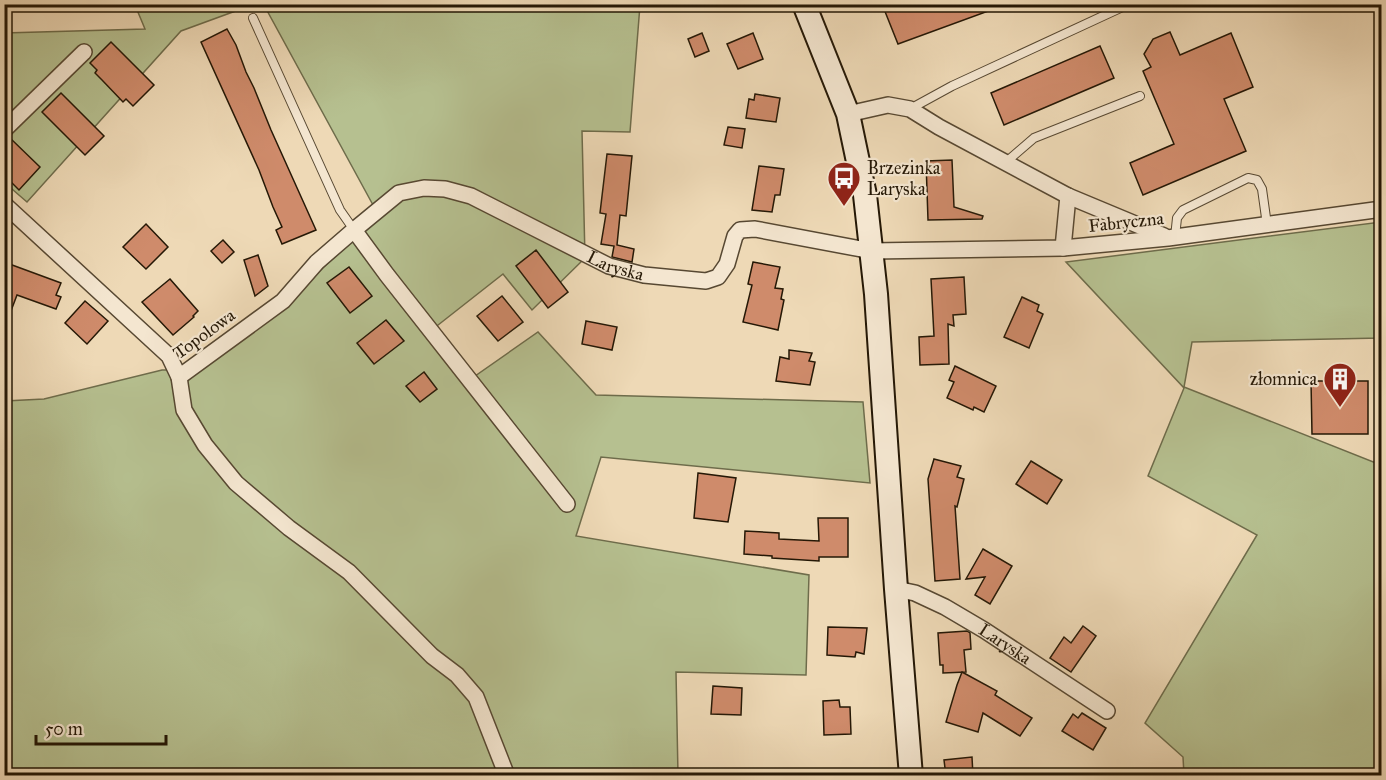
<svg xmlns="http://www.w3.org/2000/svg" width="1386" height="780" font-family="'IM FELL Great Primer',serif">
	<style>
		.green { fill: #b6c090; stroke: #6e6c4b; stroke-width: 1.5 }
		.building { fill: #cf8b6b; stroke: #251806; stroke-width: 1.5 }
		.lines { fill: none; stroke-linecap: round; stroke-linejoin: round }
		.lane-casing { stroke: #574832; stroke-width: 10 }
		.street-casing { stroke: #574832; stroke-width: 18 }
		.secondary-casing { stroke: #251806; stroke-width: 26 }
		.lane { stroke: #f4e6d0; stroke-width: 8 }
		.street { stroke: #f4e6d0; stroke-width: 15 }
		.secondary { stroke: #f4e6d0; stroke-width: 22 }
		.labels { text-anchor: middle; stroke-width: 4.5; stroke-linejoin: round; paint-order: stroke }
		.poi-label { font-size: 18px; fill: #251806; stroke: #f4e6d0; text-anchor: start }
		.street-label { font-size: 18px; fill: #251806; stroke: #f4e6d0 }
	</style>
	<rect width="100%" height="100%" fill="#eed9b6"/>
	<filter id="stains"><feTurbulence type="fractalNoise" baseFrequency=".00333" numOctaves="4"/><feColorMatrix values="0 0 0 0 .2 0 0 0 0 .09 0 0 0 0 .02 0 0 0 .5 -.17"/></filter>
	<radialGradient id="worn" r=".72"><stop offset=".6" stop-color="#630" stop-opacity="0"/><stop offset="1" stop-color="#630" stop-opacity=".3"/></radialGradient>
	<!-- green -->
	<g class="green">
		<polygon points="135,5 252,5 181,31 27,202 5,183 4,33 145,29"/>
		<polygon points="264,5 640,5 630,132 582,131 585,258 532,310 503,274 433,329 475,376 538,332 596,395 863,402 870,483 601,457 576,536 809,575 806,675 676,672 678,775 5,776 5,401 44,399 162,370 175,370 311,279 379,216"/>
		<polygon points="1381,222 1381,338 1192,342 1184,387 1381,465 1381,775 1184,775 1183,757 1145,723 1257,535 1148,476 1184,388 1066,262"/>
	</g>
	<!-- building -->
	<g class="building">
		<polygon points="882,4 1002,4 1002,6 898,44"/>
		<polygon points="227,29 236,45 246,72 254,88 271,130 316,230 282,244 276,230 282,227 273,207 259,170 201,42"/>
		<polygon points="1170,32 1180,55 1231,33 1253,87 1224,99 1246,151 1143,195 1130,163 1174,144 1143,71 1151,67 1144,54 1153,39"/>
		<polygon points="702,33 709,51 695,57 688,39"/>
		<polygon points="753,33 763,59 738,69 727,44"/>
		<polygon points="111,42 154,85 133,106 126,99 123,102 102,80 95,73 97,70 90,63"/>
		<polygon points="1100,46 1114,78 1004,125 991,93"/>
		<polygon points="61,93 104,136 85,155 42,112"/>
		<polygon points="755,94 780,98 776,122 746,118 749,99 754,100"/>
		<polygon points="728,127 745,129 742,148 724,145"/>
		<polygon points="10,138 40,167 19,190 4,175 4,140"/>
		<polygon points="607,154 632,156 626,216 620,215 617,245 634,249 632,262 612,257 614,246 601,244 606,214 600,213"/>
		<polygon points="952,160 954,207 983,216 982,219 928,220 926,161"/>
		<polygon points="759,166 784,169 780,195 775,195 772,212 752,210"/>
		<polygon points="146,224 168,247 146,269 123,247"/>
		<polygon points="223,240 234,252 222,263 211,251"/>
		<polygon points="536,250 568,292 548,308 516,266"/>
		<polygon points="258,255 268,286 255,296 244,260"/>
		<polygon points="4,262 61,283 56,295 61,297 56,309 17,295 6,324 4,324"/>
		<polygon points="753,262 780,267 775,288 783,289 781,299 784,300 778,330 743,322 752,285 748,284"/>
		<polygon points="349,267 372,296 350,313 327,283"/>
		<polygon points="964,277 966,314 953,315 954,326 948,324 949,364 920,365 919,337 934,336 931,279"/>
		<polygon points="170,279 198,311 193,316 194,317 173,335 142,302"/>
		<polygon points="502,296 523,322 498,341 477,316"/>
		<polygon points="1022,297 1039,305 1037,311 1043,314 1029,348 1004,337"/>
		<polygon points="85,301 108,321 87,344 65,323"/>
		<polygon points="386,320 404,341 374,364 357,343"/>
		<polygon points="586,321 617,327 612,350 582,344"/>
		<polygon points="789,350 812,353 809,361 815,362 810,385 776,381 780,357 789,359"/>
		<polygon points="955,366 996,386 984,412 974,407 973,410 947,398 954,382 949,380"/>
		<polygon points="424,372 437,389 420,402 406,386"/>
		<polygon points="1311,381 1368,381 1368,434 1312,434"/>
		<polygon points="934,459 961,466 957,477 964,479 957,507 955,506 960,579 935,581 928,479"/>
		<polygon points="1031,461 1062,480 1047,504 1016,484"/>
		<polygon points="698,473 736,478 728,522 694,518"/>
		<polygon points="818,518 848,518 848,557 819,557 819,561 772,558 772,556 744,554 745,531 779,533 779,539 819,541"/>
		<polygon points="983,549 1012,566 990,604 975,595 985,577 966,579"/>
		<polygon points="1083,626 1096,636 1071,672 1050,658 1064,637 1071,643"/>
		<polygon points="828,627 867,628 864,654 856,652 855,657 827,655"/>
		<polygon points="967,631 970,633 971,649 964,650 966,672 943,673 943,665 940,665 938,633"/>
		<polygon points="962,672 997,691 995,695 1032,718 1020,736 983,713 978,732 946,722 957,685"/>
		<polygon points="713,686 742,688 741,715 711,714"/>
		<polygon points="839,700 840,707 850,707 851,734 824,735 823,701"/>
		<polygon points="1082,713 1106,728 1093,750 1062,731 1073,714 1078,718"/>
		<polygon points="972,757 973,776 946,776 944,760"/>
	</g>
	<g class="lines">
		<defs>
			<g id="lane">
				<polyline points="253,18 340,210 354,230"/>
				<polyline points="910,109 952,86 1129,4"/>
				<polyline points="1005,163 1034,138 1140,96"/>
				<polyline points="1175,237 1177,218 1183,210 1248,178 1257,180 1262,189 1267,225"/>
			</g>
			<g id="street">
				<polyline points="848,114 888,105 910,109 939,127 1068,196 1164,236"/>
				<polyline points="4,130 84,52"/>
				<polyline points="4,204 169,356 179,377 184,410 205,445 236,483 289,528 349,572 432,656 457,675 476,697 507,776"/>
				<polyline points="354,230 387,275 567,504"/>
				<polyline points="1063,248 1068,196"/>
				<path id="s1" d="M179,377L283,301L317,262L354,230L399,193L424,188L445,189L471,196L609,266L644,275L706,281L718,277L727,264L735,236L740,230L755,229L872,251L1063,248L1168,238L1382,209"/>
				<path id="s2" d="M896,589L915,593L945,607L984,630L1107,711"/>
			</g>
			<polyline id="secondary" points="804,4 848,114 865,195 876,294 896,589 911,776"/>
		</defs>
		<!-- lane casing -->
		<use href="#lane" class="lane-casing"/>
		<!-- street casing -->
		<use href="#street" class="street-casing"/>
		<!-- secondary casing -->
		<use href="#secondary" class="secondary-casing"/>
		<!-- lane -->
		<use href="#lane" class="lane"/>
		<!-- street -->
		<use href="#street" class="street"/>
		<!-- secondary -->
		<use href="#secondary" class="secondary"/>
	</g>
	<!-- icons -->
	<defs>
		<symbol id="bus-pin" viewBox="-11 -11 22 30"><path d="M0 17L-7.5 6A9.5 9.5 0 1 1 7.5 6Z" fill="#8f2418" stroke="#f4e6d0"/><path d="M-5-6H5V4H4V6H2V4H-2V6H-4V4H-5ZM-3.5-4V0h7V-4ZM-3.5 1.2v1.5H-2V1.2ZM2 1.2v1.5H3.5V1.2Z" fill="#fff"/></symbol>
		<symbol id="building-pin" viewBox="-11 -11 22 30"><path d="M0 17L-7.5 6A9.5 9.5 0 1 1 7.5 6Z" fill="#8f2418" stroke="#f4e6d0"/><path d="M-4-6H4V6H1V3H-1V6H-4ZM-2.5-4.3h1.7v1.8h-1.7ZM.8-4.3h1.7v1.8H.8ZM-2.5-1h1.7V.8h-1.7ZM.8-1h1.7V.8H.8Z" fill="#fff"/></symbol>
	</defs>
	<g fill-rule="evenodd">
		<use href="#bus-pin" x="825" y="159" width="38" height="52"/>
		<use href="#building-pin" x="1321" y="360" width="38" height="52"/>
	</g>
	<g class="labels">
		<!-- poi labels -->
		<g class="poi-label">
			<text x="867" y="174">Brzezinka<tspan x="867" dy="21">Laryska</tspan></text>
			<text x="1317" y="385" text-anchor="end">złomnica</text>
		</g>
		<!-- street labels -->
		<g class="street-label">
			<text transform="translate(1126 222) rotate(-6)" y="6">Fabryczna</text>
			<text dy="6" stroke="none"><textPath href="#s1" startOffset="522">Laryska</textPath></text>
			<text transform="translate(204 334) rotate(-36)" y="6">Topolowa</text>
			<text dy="6" stroke="none"><textPath href="#s2" startOffset="123">Laryska</textPath></text>
		</g>
	</g>
	<!-- margin -->
	<rect width="1386" height="780" fill="none" stroke="#eed9b6" stroke-width="24"/>
	<rect x="6" y="6" width="1374" height="768" fill="none" stroke="#251806" stroke-width="3"/>
	<rect x="12" y="12" width="1362" height="756" fill="none" stroke="#251806" stroke-width="1.5"/>
	<!-- scale -->
	<path d="M36 735v9h130v-9" fill="none" stroke="#251806" stroke-width="3"/>
	<text x="45" y="735" font-size="18" fill="#251806" stroke="#f4e6d0" stroke-width="4.5" paint-order="stroke">50 m</text>
	<rect width="100%" height="100%" filter="url(#stains)"/>
	<rect width="100%" height="100%" fill="url(#worn)"/>
</svg>
